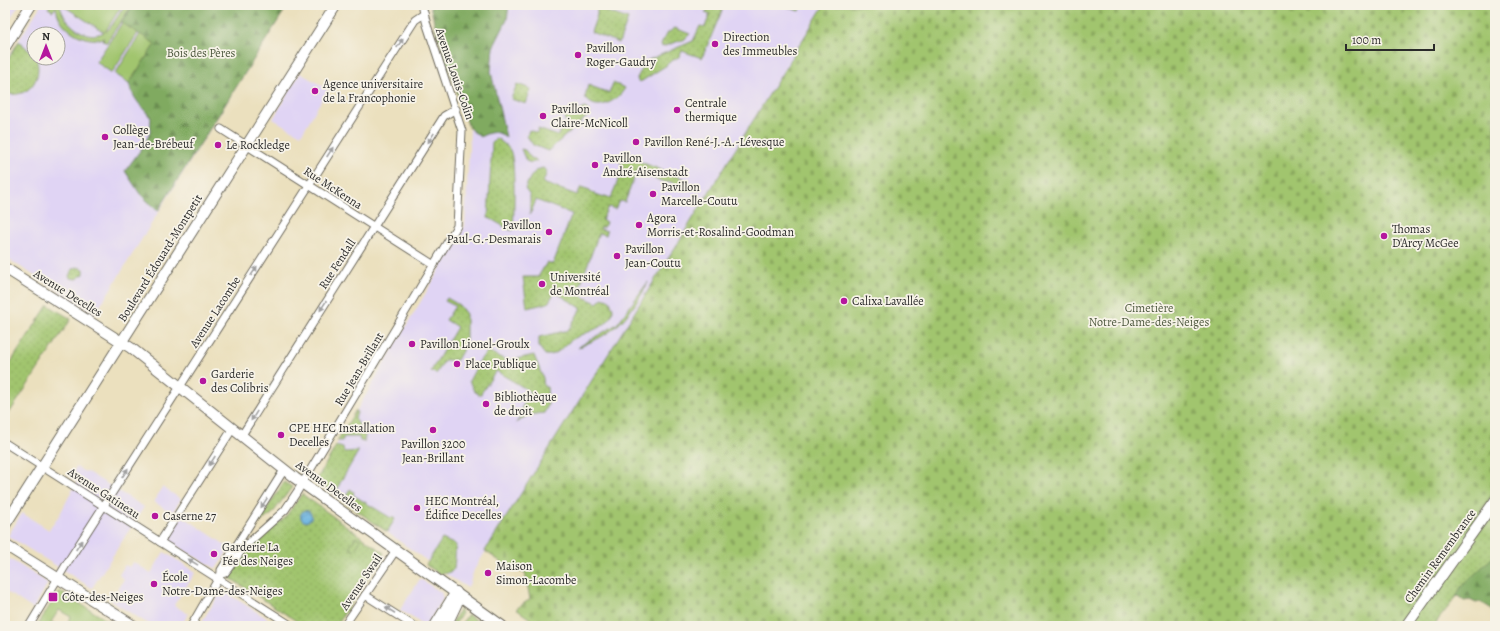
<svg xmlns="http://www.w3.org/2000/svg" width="1500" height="631" font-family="Alegreya,serif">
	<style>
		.built { fill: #e0d4f4; fill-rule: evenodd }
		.grass { fill: url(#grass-dots); stroke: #66784c }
		.forest { fill: url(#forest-firs); stroke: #566a46 }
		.cemetery { fill: url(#cemetery-stones); stroke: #66784c }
		.garden { fill: #a1c56e; stroke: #66784c }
		.water { fill: url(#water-waves); stroke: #4a6e86 }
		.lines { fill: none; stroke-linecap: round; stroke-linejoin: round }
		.street-casing { stroke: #6e6a5e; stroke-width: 9 }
		.secondary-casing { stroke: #6e6a5e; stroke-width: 12 }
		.street { stroke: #fff; stroke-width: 7 }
		.secondary { stroke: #fff; stroke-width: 10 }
		.oneway { fill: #a0a0a0 }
		.poi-dot { fill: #b5179e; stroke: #f7f3e8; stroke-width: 1.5 }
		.labels { text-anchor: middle; stroke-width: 3.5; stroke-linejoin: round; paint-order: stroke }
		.poi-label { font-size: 12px; fill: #2b2b2b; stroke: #f7f3e8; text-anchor: start }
		.park-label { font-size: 12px; fill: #4e593f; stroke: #f7f3e8 }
		.street-label { font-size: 12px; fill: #2b2b2b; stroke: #f7f3e8 }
	</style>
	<defs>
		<pattern id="grass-dots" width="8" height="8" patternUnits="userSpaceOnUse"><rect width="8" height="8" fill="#a1c56e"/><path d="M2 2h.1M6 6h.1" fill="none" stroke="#8ba95f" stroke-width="1.8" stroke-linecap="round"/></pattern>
		<pattern id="forest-firs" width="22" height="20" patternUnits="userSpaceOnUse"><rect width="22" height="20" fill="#80aa61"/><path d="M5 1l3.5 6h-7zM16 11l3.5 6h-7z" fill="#698b50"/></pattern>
		<pattern id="cemetery-stones" width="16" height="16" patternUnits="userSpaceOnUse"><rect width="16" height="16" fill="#a1c56e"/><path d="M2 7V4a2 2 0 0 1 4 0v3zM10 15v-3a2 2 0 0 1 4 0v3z" fill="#8ba95f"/></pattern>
		<pattern id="water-waves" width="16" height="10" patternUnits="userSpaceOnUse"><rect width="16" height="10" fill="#68b2e0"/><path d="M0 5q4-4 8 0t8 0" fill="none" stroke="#5691b6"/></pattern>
	</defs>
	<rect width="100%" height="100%" fill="#f7f3e8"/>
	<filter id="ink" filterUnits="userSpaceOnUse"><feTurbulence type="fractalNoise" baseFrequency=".025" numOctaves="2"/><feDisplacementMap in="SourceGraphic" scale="8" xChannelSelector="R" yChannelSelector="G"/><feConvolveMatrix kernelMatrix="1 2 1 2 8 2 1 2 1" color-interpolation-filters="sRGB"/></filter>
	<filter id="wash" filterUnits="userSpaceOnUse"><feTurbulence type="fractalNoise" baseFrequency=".012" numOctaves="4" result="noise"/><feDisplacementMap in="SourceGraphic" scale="16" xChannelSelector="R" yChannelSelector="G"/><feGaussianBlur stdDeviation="0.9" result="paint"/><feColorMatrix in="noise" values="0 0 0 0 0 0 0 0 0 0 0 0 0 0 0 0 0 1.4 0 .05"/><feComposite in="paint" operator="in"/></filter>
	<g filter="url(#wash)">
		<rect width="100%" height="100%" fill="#ebe0be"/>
		<!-- built -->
		<g class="built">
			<polygon points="5,5 19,5 5,26"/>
			<path d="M41,5H288L95,314L5,257V62ZM34,34H58V58H34Z"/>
			<polygon points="429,5 824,5 676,246 474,570 468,588 447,575 315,481 460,235 465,225 470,131"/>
			<polygon points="300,73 328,89 301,135 273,119"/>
			<polygon points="76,467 85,472 86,471 144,507 92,588 8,536 22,513 49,530 60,514 77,481 70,477"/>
			<polygon points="162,487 181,499 172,513 154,502"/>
			<polygon points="182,516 230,548 217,567 215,568 166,540"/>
			<polygon points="164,552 196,572 174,605 188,614 181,626 152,626 111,601 124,579 119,575 125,565 129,567 133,562 151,573"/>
			<polygon points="5,556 48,583 33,609 7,592 5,595"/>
			<polygon points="420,579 441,592 443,599 426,626 400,610"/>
			<polygon points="222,590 279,626 199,626"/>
		</g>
		<!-- grass -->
		<g class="grass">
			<polygon points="781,5 804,5 799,11"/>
			<polygon points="718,6 724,6 702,58 682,51 680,56 667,64 667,65 642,81 638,82 637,78 646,61 693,41 700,26 705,27 710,14 705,12 709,9"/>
			<polygon points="597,8 628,19 619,43 591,32 597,15"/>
			<polygon points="675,28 690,34 685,39 662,47 661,45 666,34"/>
			<path d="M19,41L34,55V58H36C44,79 27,100 5,93V64Z"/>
			<path d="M613,83L625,88C618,101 595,114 585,97L588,85L609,93Z"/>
			<polygon points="517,84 531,89 526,104 511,99"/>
			<path d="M584,108C588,109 589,111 589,115L548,151L533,145L527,136L529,130L537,133L538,129L558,136L562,126L566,127L568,122L564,120L568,111L577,112Z"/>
			<path d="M497,138C501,142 507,145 510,150C516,161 514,216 513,230H510L491,219L488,218L492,142Z"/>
			<polygon points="521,149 525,150 531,158 535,159 537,161 531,163 526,161"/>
			<path d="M623,155L687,180L683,187L668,181L667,183L650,177L651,175L637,170L625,202L619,201L615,209L608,207L602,220L606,222L604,227H601L600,229L607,231L606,235L599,233L577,294L597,303L602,298L609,300L613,308C614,329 582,331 569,342C562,348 555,357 545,355L539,347V337L569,330L581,308L555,292L548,303L527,308L523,277H538L547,262L553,264L572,214L536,200L530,215V196L525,189C528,181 533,169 543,168L547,171L543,183L577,195L581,187L590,190V192L604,198L605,196L611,198L624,165L620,163Z"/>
			<polygon points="77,267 84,269 84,274 76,279 70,278 69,276 72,270"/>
			<path d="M648,282C639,301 624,323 606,334C597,340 587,343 578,348L580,346L617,324Z"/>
			<polygon points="447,298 459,305 466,314 466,344 457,360 445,360 436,374 431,371 457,327 446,320 455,306 445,301"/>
			<polygon points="48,305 71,319 10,412 5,409 5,371"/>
			<polygon points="488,351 507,361 534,355 543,378 544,387 547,387 548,405 544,413 528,415 516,423 522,415 522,407 531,392 496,371 480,395 474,391 469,381 480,360"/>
			<polygon points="356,410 357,413 355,418 365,436 364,442 360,441 359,437 344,437 342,441 337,441"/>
			<polygon points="336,446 343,448 344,452 358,451 358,452 340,483 337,491 333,493 317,481 317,479"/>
			<polygon points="284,482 292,487 272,514 257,524"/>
			<polygon points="1495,483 1495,606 1467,584 1433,626 1393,626"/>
			<polygon points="350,489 354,492 353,495 391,518 392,517 395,519 387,532 343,501 343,499"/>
			<polygon points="302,494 384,553 336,626 304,626 230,578 243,555 257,539 284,519"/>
			<polygon points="442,539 456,545 454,569 448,573 440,574 426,565"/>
			<polygon points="460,609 462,613 454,626 453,626 452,623"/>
			<polygon points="468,615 482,624 481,626 459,626"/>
		</g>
		<!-- forest -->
		<g class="forest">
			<path d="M133,5H288L158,211L140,194L125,171L142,148L150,133L151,118C142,107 132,98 129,83L155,44L121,23Z"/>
			<path d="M430,5H509L507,20L493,48L491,72L506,137C496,130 490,132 480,137L469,128L437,34Z"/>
			<polygon points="1495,555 1495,614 1489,607 1480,602 1476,603 1470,600 1464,601 1458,596 1456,597 1461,587"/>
		</g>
		<!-- cemetery -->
		<polygon class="cemetery" points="824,5 1495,5 1495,490 1396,626 1067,626 1057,624 1056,626 540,626 516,609 530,599 525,572 513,570 485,551 676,246"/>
		<!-- garden -->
		<g class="garden">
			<path d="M50,5H60C63,23 86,42 104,32L62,5H122L105,32L110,28L125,5H132L106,43L103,40L104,38C84,44 58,28 56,7L53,11L48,8Z"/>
			<polygon points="122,23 138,33 112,73 96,62"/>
			<polygon points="140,34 155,44 129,83 115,74"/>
			<polygon points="356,537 361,540 354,551 349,547"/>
			<polygon points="59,591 110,622 108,626 65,626 71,617 59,610 51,622 55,624 54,626 37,626"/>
		</g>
		<!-- water -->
		<circle class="water" cx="306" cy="516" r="5.5"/>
	</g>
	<g filter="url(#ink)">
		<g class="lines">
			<defs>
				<g id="street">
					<polyline points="221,129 434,265"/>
					<polyline points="242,435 444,116 456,109"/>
					<polyline points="5,443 292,626"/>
					<polyline points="160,542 233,428"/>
					<polyline points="221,574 225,573 245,546 285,510 297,492 457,226 462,131 427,25 422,5"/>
					<polyline points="365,595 414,626"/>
					<polyline points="29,626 69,560 415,20 424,14"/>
					<polyline points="191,626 221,574 221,570 284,470"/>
					<polyline points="344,626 396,550"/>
					<polyline points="488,626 492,619"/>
				</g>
				<g id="secondary">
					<polyline points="5,47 31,5"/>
					<polyline points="5,268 131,348 295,478 502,626"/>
					<polyline points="5,525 336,5"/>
					<polyline points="5,545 134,626"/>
					<polyline points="435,626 456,592"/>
					<polyline points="446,626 457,603 456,592"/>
					<polyline points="1406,626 1495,501"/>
				</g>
			</defs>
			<!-- street casing -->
			<use href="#street" class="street-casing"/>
			<!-- secondary casing -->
			<use href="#secondary" class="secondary-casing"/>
			<!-- street -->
			<use href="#street" class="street"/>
			<!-- secondary -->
			<use href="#secondary" class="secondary"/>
		</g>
		<!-- one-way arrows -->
		<defs><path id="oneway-solid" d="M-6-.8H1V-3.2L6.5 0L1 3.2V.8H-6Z"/></defs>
		<g class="oneway">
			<use href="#oneway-solid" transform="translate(400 43) rotate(-57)"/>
			<use href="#oneway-solid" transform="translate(431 138) rotate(122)"/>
			<use href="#oneway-solid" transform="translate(330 152) rotate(-57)"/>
			<use href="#oneway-solid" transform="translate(254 271) rotate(-57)"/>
			<use href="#oneway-solid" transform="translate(323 306) rotate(123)"/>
			<use href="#oneway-solid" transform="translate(254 416) rotate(122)"/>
			<use href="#oneway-solid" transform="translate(212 461) rotate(123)"/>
			<use href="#oneway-solid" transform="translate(125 473) rotate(-57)"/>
			<use href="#oneway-solid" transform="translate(264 503) rotate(123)"/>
			<use href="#oneway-solid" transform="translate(79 545) rotate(-57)"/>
			<use href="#oneway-solid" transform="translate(193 562) rotate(-148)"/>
			<use href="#oneway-solid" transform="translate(390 610) rotate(-147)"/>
		</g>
	</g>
	<!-- markers -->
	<g class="poi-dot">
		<circle cx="715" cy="44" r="4"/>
		<circle cx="578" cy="55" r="4"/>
		<circle cx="315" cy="91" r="4"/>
		<circle cx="677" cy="110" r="4"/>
		<circle cx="543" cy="116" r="4"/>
		<circle cx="105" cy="137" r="4"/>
		<circle cx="636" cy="142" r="4"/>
		<circle cx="218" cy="145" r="4"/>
		<circle cx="595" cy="165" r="4"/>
		<circle cx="653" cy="194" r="4"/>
		<circle cx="639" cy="225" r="4"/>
		<circle cx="549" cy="232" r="4"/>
		<circle cx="1384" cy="236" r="4"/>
		<circle cx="617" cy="256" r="4"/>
		<circle cx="542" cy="284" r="4"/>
		<circle cx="844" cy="301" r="4"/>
		<circle cx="412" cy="344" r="4"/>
		<circle cx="457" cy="364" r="4"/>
		<circle cx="203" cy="381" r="4"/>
		<circle cx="486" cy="404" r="4"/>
		<circle cx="433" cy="430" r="4"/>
		<circle cx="281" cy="435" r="4"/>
		<circle cx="417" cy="508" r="4"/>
		<circle cx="155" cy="516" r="4"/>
		<circle cx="214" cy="554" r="4"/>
		<circle cx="488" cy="573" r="4"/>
		<circle cx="154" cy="584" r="4"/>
		<rect x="48" y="592" width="10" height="10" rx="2"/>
	</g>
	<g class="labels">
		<!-- poi labels -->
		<g class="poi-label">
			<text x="723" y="41">Direction<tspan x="723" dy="14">des Immeubles</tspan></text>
			<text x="586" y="52">Pavillon<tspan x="586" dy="14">Roger-Gaudry</tspan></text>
			<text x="323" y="88">Agence universitaire<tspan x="323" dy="14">de la Francophonie</tspan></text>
			<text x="685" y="107">Centrale<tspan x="685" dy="14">thermique</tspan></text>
			<text x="551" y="113">Pavillon<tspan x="551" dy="14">Claire-McNicoll</tspan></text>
			<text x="113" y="134">Collège<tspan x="113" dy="14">Jean-de-Brébeuf</tspan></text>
			<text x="644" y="146">Pavillon René-J.-A.-Lévesque</text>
			<text x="226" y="149">Le Rockledge</text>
			<text x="603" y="162">Pavillon<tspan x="603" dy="14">André-Aisenstadt</tspan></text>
			<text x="661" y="191">Pavillon<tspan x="661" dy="14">Marcelle-Coutu</tspan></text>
			<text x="647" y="222">Agora<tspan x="647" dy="14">Morris-et-Rosalind-Goodman</tspan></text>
			<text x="541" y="229" text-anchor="end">Pavillon<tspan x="541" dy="14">Paul-G.-Desmarais</tspan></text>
			<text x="1392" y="233">Thomas<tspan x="1392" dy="14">D'Arcy McGee</tspan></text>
			<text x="625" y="253">Pavillon<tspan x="625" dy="14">Jean-Coutu</tspan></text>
			<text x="550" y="281">Université<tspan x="550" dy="14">de Montréal</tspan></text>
			<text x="852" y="305">Calixa Lavallée</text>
			<text x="420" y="348">Pavillon Lionel-Groulx</text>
			<text x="465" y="368">Place Publique</text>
			<text x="211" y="378">Garderie<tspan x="211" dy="14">des Colibris</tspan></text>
			<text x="494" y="401">Bibliothèque<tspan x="494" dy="14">de droit</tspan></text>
			<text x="289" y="432">CPE HEC Installation<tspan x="289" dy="14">Decelles</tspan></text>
			<text x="433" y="448" text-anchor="middle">Pavillon 3200<tspan x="433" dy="14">Jean-Brillant</tspan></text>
			<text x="425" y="505">HEC Montréal,<tspan x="425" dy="14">Édifice Decelles</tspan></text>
			<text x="163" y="520">Caserne 27</text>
			<text x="222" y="551">Garderie La<tspan x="222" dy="14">Fée des Neiges</tspan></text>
			<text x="496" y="570">Maison<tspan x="496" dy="14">Simon-Lacombe</tspan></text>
			<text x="162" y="581">École<tspan x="162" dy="14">Notre-Dame-des-Neiges</tspan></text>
			<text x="62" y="601">Côte-des-Neiges</text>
		</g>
		<!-- park labels -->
		<g class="park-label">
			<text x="201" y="57">Bois des Pères</text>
			<text x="1149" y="312">Cimetière<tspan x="1149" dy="14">Notre-Dame-des-Neiges</tspan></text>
		</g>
		<!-- street labels -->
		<g class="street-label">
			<text transform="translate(455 74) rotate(71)" y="4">Avenue Louis-Colin</text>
			<text transform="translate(333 188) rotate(33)" y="4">Rue McKenna</text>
			<text transform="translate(160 258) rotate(-58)" y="4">Boulevard Édouard-Montpetit</text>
			<text transform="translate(337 264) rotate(-57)" y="4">Rue Fendall</text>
			<text transform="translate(68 293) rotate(32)" y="4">Avenue Decelles</text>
			<text transform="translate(215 312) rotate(-57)" y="4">Avenue Lacombe</text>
			<text transform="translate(359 369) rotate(-59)" y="4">Rue Jean-Brillant</text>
			<text transform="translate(329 486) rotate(36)" y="4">Avenue Decelles</text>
			<text transform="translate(104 493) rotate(33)" y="4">Avenue Gatineau</text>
			<text transform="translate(1440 556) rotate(-54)" y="4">Chemin Remembrance</text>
			<text transform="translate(361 582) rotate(-56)" y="4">Avenue Swail</text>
		</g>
	</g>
	<!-- margin -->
	<rect width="1500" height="631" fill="none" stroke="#f7f3e8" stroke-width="20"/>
	<!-- north arrow -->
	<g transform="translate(46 46)"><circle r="19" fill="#f7f3e8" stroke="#a5a39c"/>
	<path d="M0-3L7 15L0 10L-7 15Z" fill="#b5179e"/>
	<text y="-6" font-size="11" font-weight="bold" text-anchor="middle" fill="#2b2b2b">N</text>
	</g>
	<!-- scale -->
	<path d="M1346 44v6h88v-6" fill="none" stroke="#2b2b2b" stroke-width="2"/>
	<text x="1352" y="44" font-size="12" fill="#2b2b2b" stroke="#f7f3e8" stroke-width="3" paint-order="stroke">100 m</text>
</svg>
